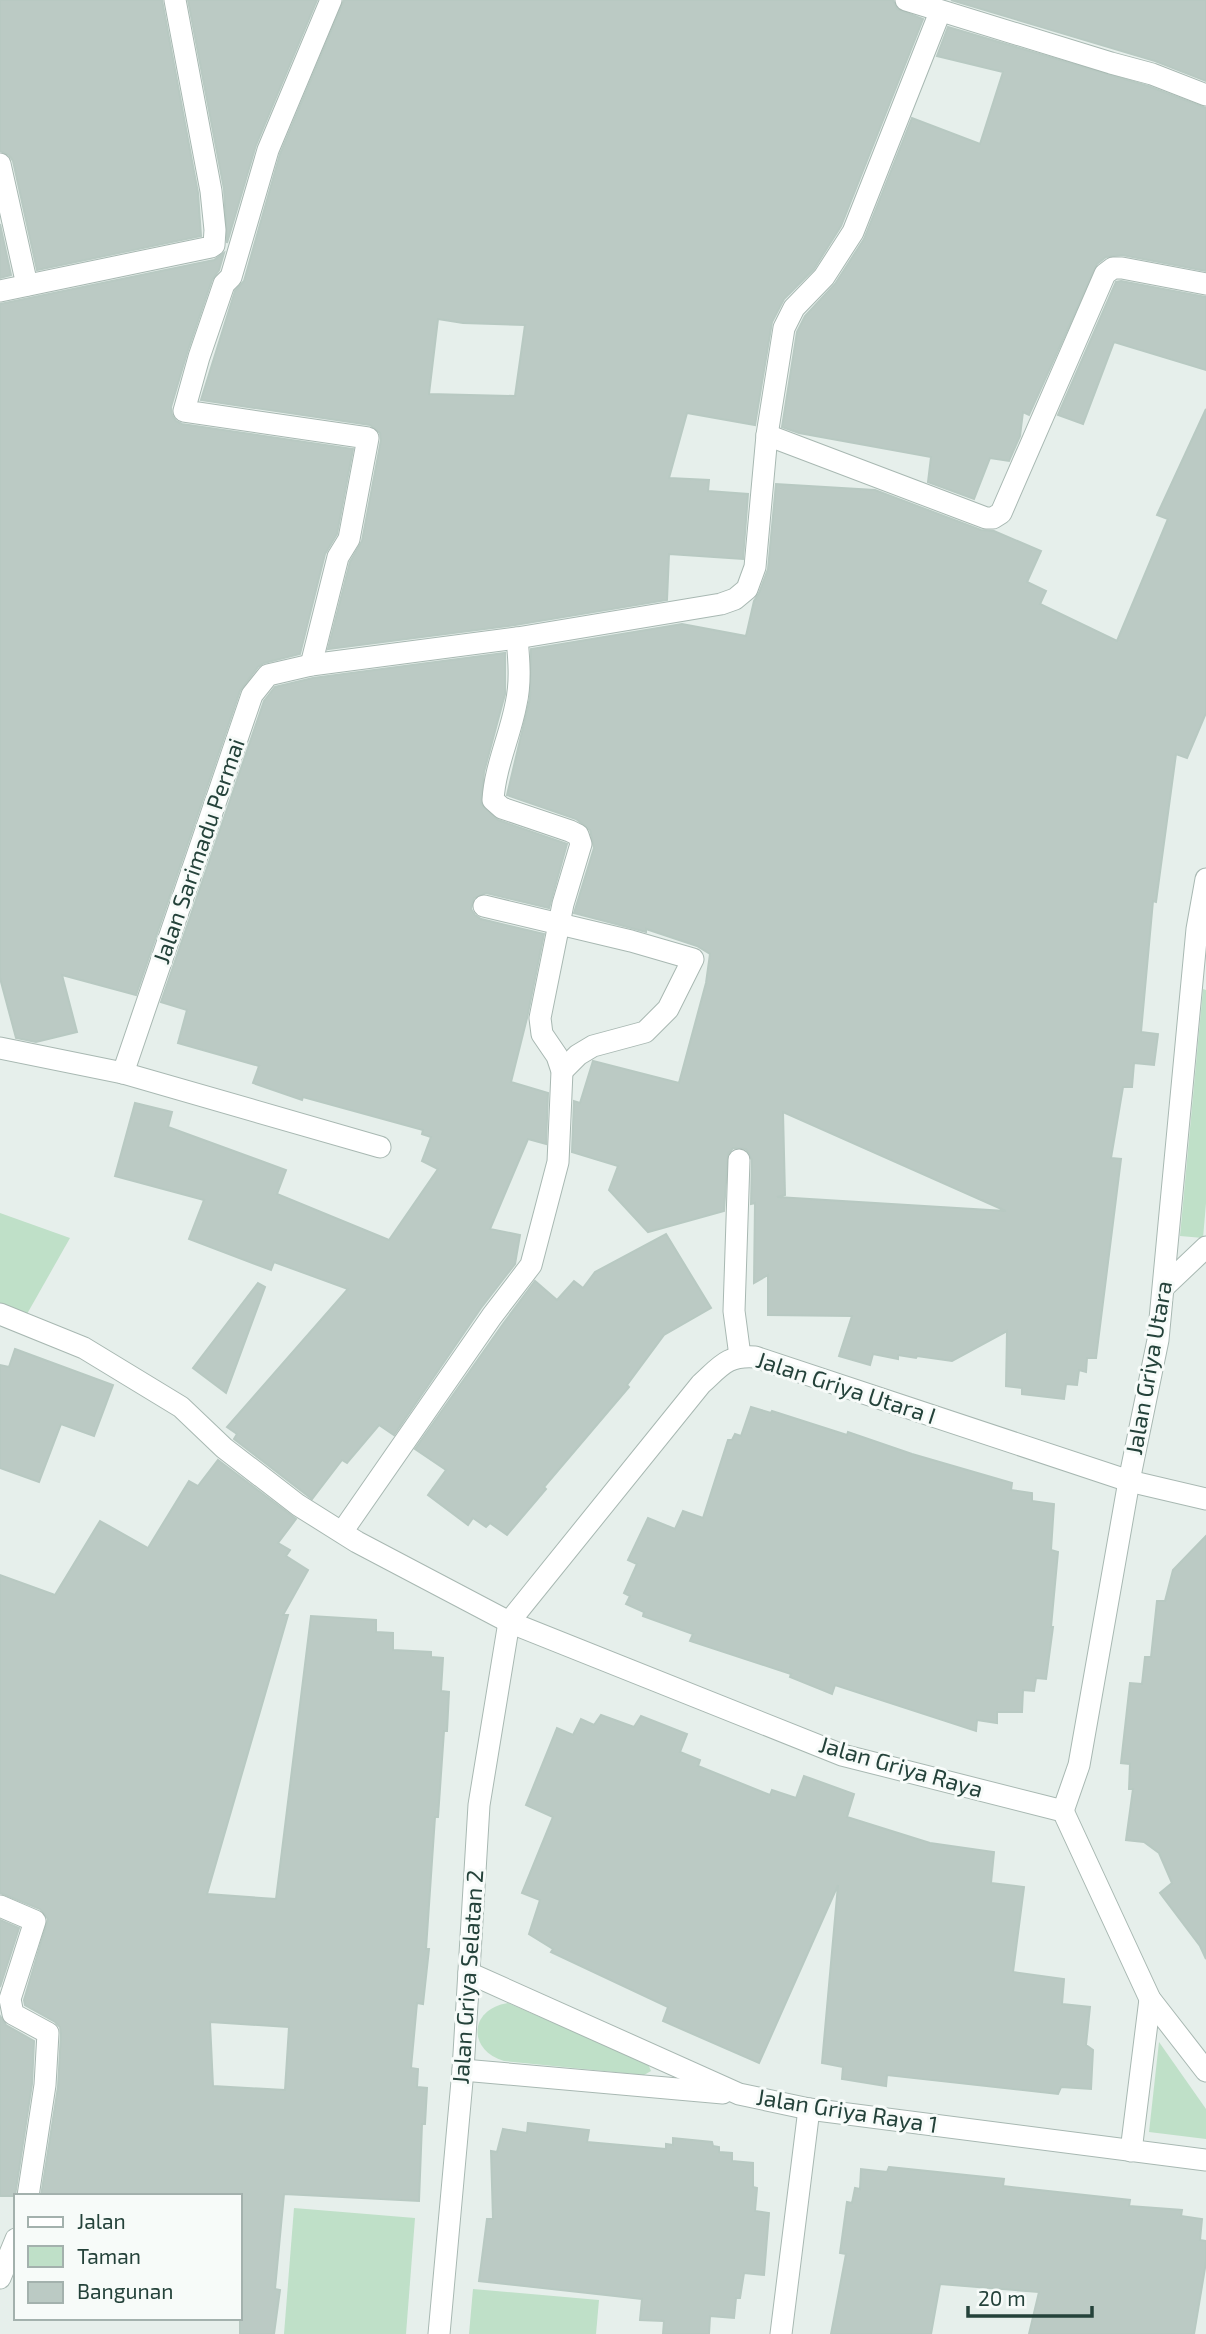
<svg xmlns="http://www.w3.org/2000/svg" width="1206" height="2334" font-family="'Exo 2',sans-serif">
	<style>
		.green { fill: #bfe0c8 }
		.building { fill: #bbcac4; stroke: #b8c9c2; stroke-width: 2; fill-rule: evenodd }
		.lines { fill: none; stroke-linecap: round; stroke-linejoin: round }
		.minor-casing { stroke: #a8b8b2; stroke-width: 23 }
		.minor { stroke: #fff; stroke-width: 21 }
		.labels { text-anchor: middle; stroke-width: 6; stroke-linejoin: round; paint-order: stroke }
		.street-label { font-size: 23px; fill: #24423a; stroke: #f7fbf9 }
	</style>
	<rect width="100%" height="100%" fill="#e6efeb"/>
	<!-- green -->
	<g class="green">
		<polygon points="1203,989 1206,990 1206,1203 1203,1238 1180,1236"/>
		<polygon points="0,1213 70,1238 27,1314 0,1303"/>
		<path d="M508,2003L648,2064L651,2071L644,2075L504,2061C467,2050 469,2009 508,2003Z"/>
		<polygon points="1159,2042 1206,2109 1206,2139 1149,2132"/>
		<polygon points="294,2208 415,2218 406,2334 284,2334"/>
		<polygon points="473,2289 599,2300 596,2334 469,2334"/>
	</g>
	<!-- building -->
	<g class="building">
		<polygon points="0,0 162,0 198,193 201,236 37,270 13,161 9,155 0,151"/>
		<polygon points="188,0 317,0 256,145 227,243 224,189"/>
		<path d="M344,0H893L897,9L923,19L841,226L814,269L784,299L772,322L755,425L687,413L669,478L709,480L708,491L748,494L743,559L669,554L667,600L515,625L328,649L350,562L362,541L381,440L380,433L370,425L201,400L235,291L244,281L280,154ZM438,319L463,323L525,325L515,396L429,394Z"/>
		<polygon points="951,0 1206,0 1206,81 1155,61"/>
		<polygon points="948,27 1148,86 1206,108 1206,271 1122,255 1106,257 1097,264 1029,415 1023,412 1020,436 1009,461 990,458 974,499 928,482 931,457 799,433 782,427 797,332 805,316 835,284 864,239 912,118 980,144 1003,72 937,56"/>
		<polygon points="0,224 11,275 0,278"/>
		<polygon points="224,253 219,270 212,280 187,353 171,407 172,415 176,421 182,424 353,449 337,534 325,554 300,654 264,663 258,667 240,691 136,995 62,975 77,1032 36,1042 16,1038 0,978 0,304 214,260"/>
		<polygon points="1121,281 1206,297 1206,370 1114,342 1083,424 1058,415 1116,282"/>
		<path d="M1206,409V713L1187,758L1176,754L1156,902L1153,901L1141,1032L1158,1034L1154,1065L1134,1063L1132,1087H1123L1111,1158L1121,1159L1096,1358H1087L1086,1372L1079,1370L1077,1385L1066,1384L1064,1399L1022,1394V1388L1006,1386L1007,1331L952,1361L917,1356L916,1358L898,1355V1359L873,1354L870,1365L839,1356L852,1316L768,1315V1275L754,1283L755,1203L751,1204L752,1160L746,1149L733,1148L728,1154L724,1211L648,1232L609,1190L618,1166L572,1152L574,1101L580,1103L593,1061L679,1083L706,983L710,954L697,946L646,929V932L574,913L594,848L590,830L576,819L507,795L530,698L531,649L682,624L746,636L754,601L759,593L768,569L776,484L875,490L981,530L994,531L1041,551L1027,582L1046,591L1040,604L1117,641L1168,519L1157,515ZM783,1112L1006,1211L777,1197L785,1195Z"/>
		<polygon points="505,653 505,694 484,772 481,804 498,820 567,844 549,908 486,893 474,898 471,909 475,915 481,919 544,934 527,1018 511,1082 548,1093 546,1144 528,1139 490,1229 520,1235 515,1264 481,1308 394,1435 379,1425 347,1463 342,1460 312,1499 234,1439 237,1434 227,1427 348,1289 274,1262 271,1270 189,1239 204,1200 115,1176 135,1103 172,1112 168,1127 286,1170 277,1194 389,1240 438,1169 422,1161 431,1137 422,1134 423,1130 303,1097 302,1100 253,1083 259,1066 178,1043 187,1010 161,1002 264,701 275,687 313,678"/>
		<polygon points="666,1234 711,1308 664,1335 627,1385 629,1387 544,1487 546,1489 507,1535 490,1523 486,1527 473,1518 468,1525 428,1495 446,1470 415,1449 503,1324 535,1281 557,1300 574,1281 583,1288 595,1272"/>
		<polygon points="258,1283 265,1287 226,1393 193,1368"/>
		<polygon points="15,1349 113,1385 94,1436 61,1424 39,1482 0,1468 0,1365 9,1367"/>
		<polygon points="751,1407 771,1413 772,1411 847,1435 848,1432 912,1454 1012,1483 1011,1490 1032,1493 1032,1501 1054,1504 1051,1550 1058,1552 1051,1627 1053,1627 1046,1679 1036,1678 1034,1691 1023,1690 1022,1712 997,1712 997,1723 977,1720 976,1731 835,1685 832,1694 790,1677 791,1674 690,1641 693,1634 643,1616 644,1612 626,1604 630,1596 624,1593 637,1564 628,1560 648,1518 675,1529 683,1511 703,1518 728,1440 732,1440 735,1434 741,1436"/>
		<path d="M218,1460L296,1519L278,1543L290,1550L286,1556L308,1570L283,1615H288L207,1894L276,1899L311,1616L376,1620V1632L393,1633V1650L431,1652V1657L443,1658L441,1691L449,1692L447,1731H444L438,1817H435L426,1949H429L423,2004L417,2003L411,2068L418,2069L417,2087L427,2088L425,2124H422L419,2201L284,2194L275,2289L280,2290L274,2334H240V2196H41L58,2087L61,2034L60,2027L55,2022L25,2005L24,2000L48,1919L40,1909L0,1893V1575L55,1595L100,1521L148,1548L189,1481L198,1486ZM210,2022L289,2027L285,2090L213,2086Z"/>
		<polygon points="1206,1536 1206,1959 1200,1946 1160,1893 1172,1883 1159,1853 1144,1842 1126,1840 1133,1789 1129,1789 1130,1764 1121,1763 1130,1683 1142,1684 1145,1657 1151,1657 1157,1601 1165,1601 1173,1570"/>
		<polygon points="601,1715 634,1727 641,1716 687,1734 680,1752 700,1760 698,1766 770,1795 772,1790 796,1798 804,1776 854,1794 847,1817 930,1843 994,1852 991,1883 1024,1887 1013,1972 1064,1979 1062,2004 1090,2007 1086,2045 1093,2050 1091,2089 1061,2087 1058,2094 887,2075 886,2086 842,2079 843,2067 822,2063 838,1885 759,2063 663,2021 668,2007 551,1952 553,1949 529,1934 540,1900 522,1893 553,1817 526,1805 557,1728 573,1735 581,1719 594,1725"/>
		<polygon points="0,1920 19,1928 0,1987"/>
		<polygon points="0,2016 6,2025 34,2041 32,2084 15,2196 0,2196"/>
		<polygon points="528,2123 589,2130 587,2142 666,2149 666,2144 673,2145 673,2138 712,2142 713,2146 719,2147 719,2152 732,2153 732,2161 753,2163 753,2187 757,2188 755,2211 769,2213 764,2275 744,2273 740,2298 736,2298 734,2318 710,2316 709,2334 663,2334 664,2321 640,2320 642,2299 479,2281 487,2219 493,2219 491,2151 497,2152 503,2129 527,2133"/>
		<polygon points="889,2167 1004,2179 1003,2186 1130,2200 1129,2206 1182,2210 1181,2216 1202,2219 1200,2240 1206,2241 1206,2262 1194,2334 1029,2334 1039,2292 940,2284 931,2334 831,2334 846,2254 840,2253 847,2202 852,2203 855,2188 860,2189 861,2169 887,2172"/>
	</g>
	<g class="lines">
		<defs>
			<g id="minor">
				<polyline points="906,0 1111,63 1152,74 1206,95"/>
				<polyline points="0,164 27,285"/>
				<polyline points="0,291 211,247 214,245 215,230 211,191 175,0"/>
				<polyline points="767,435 986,518 993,518 1001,513 1105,274 1113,268 1122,268 1206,284"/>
				<polyline points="311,665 338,557 349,539 368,438 184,411 199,357 224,284 231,277 268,150 331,0"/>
				<polyline points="484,906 631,941 693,959 668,1009 645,1032 593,1046 578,1055 562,1071"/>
				<polyline points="0,1048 123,1073 380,1147"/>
				<polyline points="123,1073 252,695 268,675 311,665 517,638 721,604 735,599 747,589 755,567 767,435 784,328 794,308 824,277 853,232 940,12"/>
				<polyline points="739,1160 734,1311 740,1356"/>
				<polyline points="1164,1287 1206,1247"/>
				<polyline points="0,1314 84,1348 181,1407 224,1448 298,1505 357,1542 509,1622 842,1755 1063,1811 1150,1999 1206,2071"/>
				<path d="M342,1532L492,1316L531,1265L558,1162L561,1094L562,1071L557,1056L542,1034L540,1018L563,904L581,844L578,835L570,831L502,808L493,800C495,767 510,736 516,704C521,682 519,660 517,638"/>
				<polyline points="1063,1811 1079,1765 1129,1481 1158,1340 1197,929 1206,879"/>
				<polyline points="0,1906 35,1921 10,1999 13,2014 48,2033 45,2085 28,2196"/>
				<polyline points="469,1973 739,2094 809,2109 1206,2160"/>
				<polyline points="463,2070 723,2093"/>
				<polyline points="1131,2151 1150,1999"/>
				<polyline points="0,2278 16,2239"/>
				<path d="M439,2334L463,2070L479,1805L509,1622L701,1384C721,1366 727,1355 755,1357L1129,1481L1206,1499"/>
				<polyline points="781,2334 809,2109"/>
			</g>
		</defs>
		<!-- minor casing -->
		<use href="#minor" class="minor-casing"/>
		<!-- minor -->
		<use href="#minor" class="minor"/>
	</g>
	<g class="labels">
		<!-- street labels -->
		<g class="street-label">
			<text transform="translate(199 851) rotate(-71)" y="8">Jalan Sarimadu Permai</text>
			<text transform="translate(1149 1368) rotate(-80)" y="8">Jalan Griya Utara</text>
			<text transform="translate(846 1388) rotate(18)" y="8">Jalan Griya Utara I</text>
			<text transform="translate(901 1767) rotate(16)" y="8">Jalan Griya Raya</text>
			<text transform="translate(468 1977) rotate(-86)" y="8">Jalan Griya Selatan 2</text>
			<text transform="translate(847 2111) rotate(9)" y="8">Jalan Griya Raya 1</text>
		</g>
	</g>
	<!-- legend -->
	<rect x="14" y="2194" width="228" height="126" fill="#f7fbf9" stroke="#a3b1ad" stroke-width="2"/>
	<rect x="28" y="2217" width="35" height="10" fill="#ffffff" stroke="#a3b1ad" stroke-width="2"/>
	<text x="77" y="2229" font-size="21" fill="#24423a">Jalan</text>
	<rect x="28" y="2246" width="35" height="21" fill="#bfe0c8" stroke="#a3b1ad" stroke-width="2"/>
	<text x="77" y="2264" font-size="21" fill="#24423a">Taman</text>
	<rect x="28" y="2282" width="35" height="21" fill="#bbcac4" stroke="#a3b1ad" stroke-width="2"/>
	<text x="77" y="2299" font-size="21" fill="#24423a">Bangunan</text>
	<!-- scale -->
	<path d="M968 2306v10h124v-10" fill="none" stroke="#24423a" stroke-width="3.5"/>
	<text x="978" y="2306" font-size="21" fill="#24423a" stroke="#f7fbf9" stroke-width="5" paint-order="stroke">20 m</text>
</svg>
